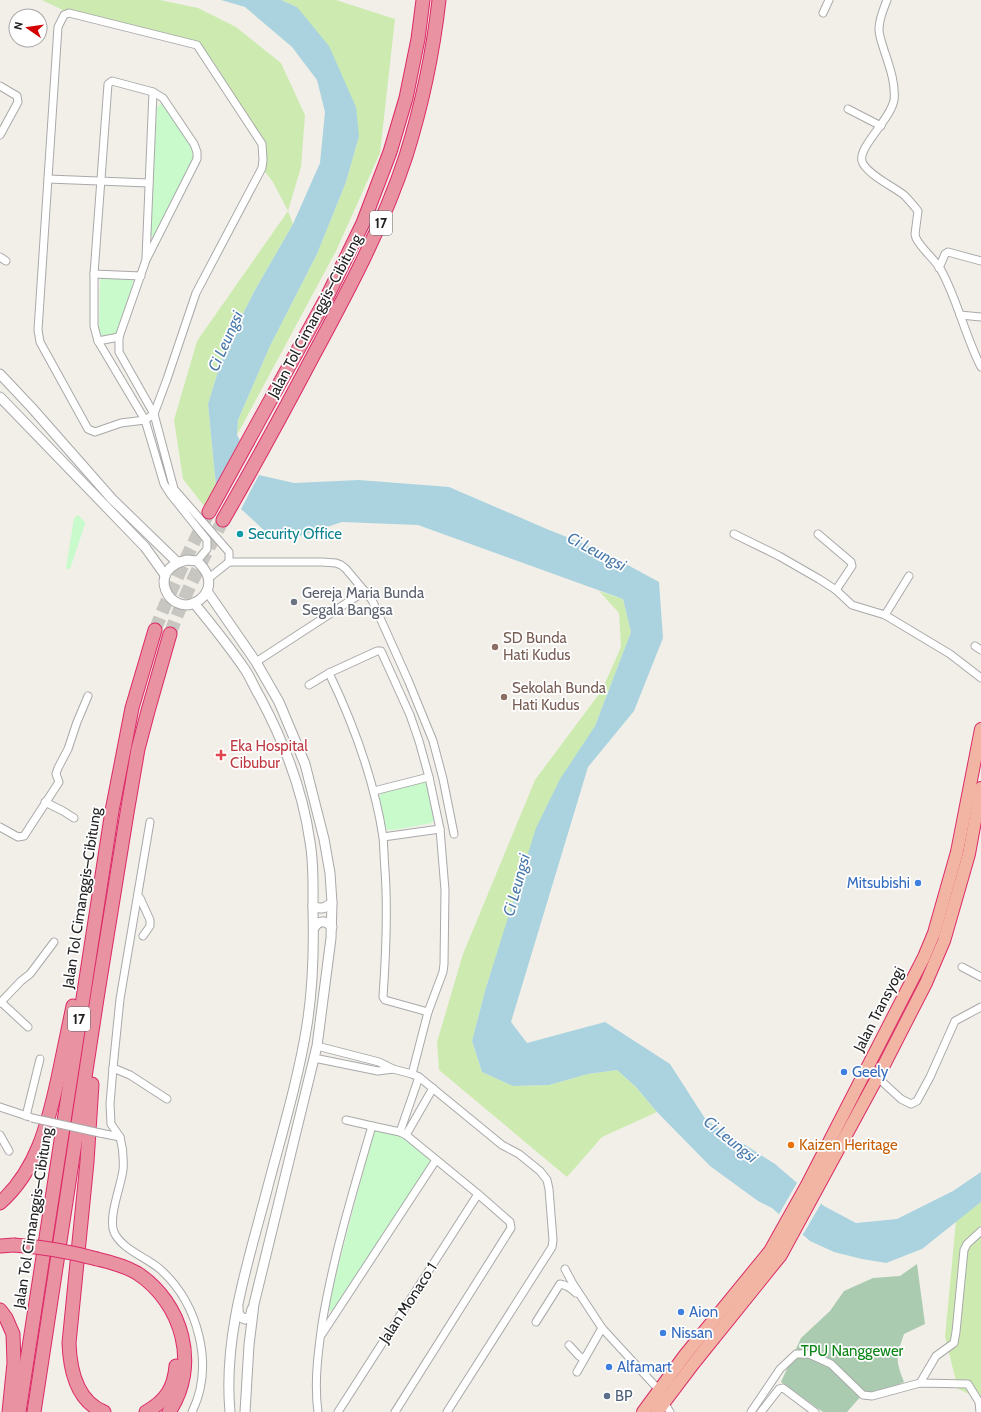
<svg xmlns="http://www.w3.org/2000/svg" width="981" height="1412" font-family="Cabin,sans-serif">
	<style>
		.grass { fill: #cdebb0 }
		.cemetery { fill: #aacbaf }
		.park { fill: #c8facc }
		.water { fill: #aad3df }
		.pier { fill: #f2efe9 }
		.lines { fill: none; stroke-linecap: round; stroke-linejoin: round }
		.motorway-tunnel { stroke: #c8c6c1; stroke-width: 13; stroke-dasharray: 13 6; stroke-linecap: butt }
		.minor-casing { stroke: #a9a9a9; stroke-width: 9 }
		.tertiary-casing { stroke: #a9a9a9; stroke-width: 11 }
		.trunk-casing { stroke: #dc2a67; stroke-width: 14 }
		.motorway-casing { stroke: #dc2a67; stroke-width: 15 }
		.minor { stroke: #fff; stroke-width: 7 }
		.tertiary { stroke: #fff; stroke-width: 9 }
		.trunk { stroke: #f2b4a3; stroke-width: 12 }
		.motorway { stroke: #e892a2; stroke-width: 13 }
		.minor-bridge-casing { stroke: #a9a9a9; stroke-width: 9; stroke-linecap: butt }
		.motorway-bridge-casing { stroke: #dc2a67; stroke-width: 15; stroke-linecap: butt }
		.minor-bridge { stroke: #fff; stroke-width: 7 }
		.motorway-bridge { stroke: #e892a2; stroke-width: 13 }
		.culture-dot { fill: #0f9aa8; stroke: #fff; stroke-width: 1.5 }
		.worship-dot { fill: #6b7280; stroke: #fff; stroke-width: 1.5 }
		.education-dot { fill: #8d6e63; stroke: #fff; stroke-width: 1.5 }
		.health-dot { fill: #e0444e; stroke: #fff; stroke-width: 1.5 }
		.shop-dot { fill: #3f7fe0; stroke: #fff; stroke-width: 1.5 }
		.food-dot { fill: #e8710a; stroke: #fff; stroke-width: 1.5 }
		.service-dot { fill: #5c6f8a; stroke: #fff; stroke-width: 1.5 }
		.labels { text-anchor: middle; stroke-width: 3.5; stroke-linejoin: round; paint-order: stroke }
		.shield { fill: #fff; stroke: #646464; stroke-width: 1 }
		.shield-label { font-size: 14px; font-weight: bold; fill: #222 }
		.street-label { font-size: 15px; fill: #222; stroke: #fff }
		.culture-label { font-size: 15px; fill: #0d838f; stroke: #fff; text-anchor: start }
		.worship-label { font-size: 15px; fill: #5b616d; stroke: #fff; text-anchor: start }
		.education-label { font-size: 15px; fill: #785e54; stroke: #fff; text-anchor: start }
		.health-label { font-size: 15px; fill: #be3a42; stroke: #fff; text-anchor: start }
		.shop-label { font-size: 15px; fill: #366cbe; stroke: #fff; text-anchor: start }
		.food-label { font-size: 15px; fill: #c56008; stroke: #fff; text-anchor: start }
		.park-label { font-size: 15px; fill: #0c8416; stroke: #fff }
		.service-label { font-size: 15px; fill: #4e5e75; stroke: #fff; text-anchor: start }
		.water-label { font-size: 16px; font-style: italic; fill: #4a7aab; stroke: #fff }
	</style>
	<rect width="100%" height="100%" fill="#f2efe9"/>
	<!-- grass -->
	<g class="grass">
		<polygon points="42,0 160,0 198,8 236,27 281,63 305,115 301,167 288,211 293,224 255,290 225,349 208,404 216,486 204,506 183,479 174,420 197,341 288,211 273,182 262,168 262,144 197,45 69,13"/>
		<polygon points="281,0 336,0 395,19 380,153 336,251 237,435 238,420 270,346 317,254 346,182 359,136 297,7"/>
		<polygon points="599,591 623,599 631,632 595,726 503,935 485,991 472,1041 482,1072 513,1086 549,1085 588,1074 617,1070 636,1087 657,1112 602,1137 567,1177 439,1070 437,1042 463,954 535,780 602,690 621,647 619,613"/>
		<polygon points="981,1202 981,1399 958,1389 945,1337 956,1221"/>
	</g>
	<!-- cemetery -->
	<path class="cemetery" d="M917,1264L925,1324L904,1334C896,1357 895,1359 904,1382L879,1393L862,1395L847,1412H823L781,1382L801,1338L830,1311L844,1291L873,1278L900,1276Z"/>
	<!-- park -->
	<g class="park">
		<path d="M160,104L165,105L195,151L196,156L156,238C152,237 150,235 150,231L157,108Z"/>
		<polygon points="103,276 133,278 133,283 116,341 106,343 99,330 100,280"/>
		<polygon points="78,515 85,522 85,524 70,569 68,569 66,568 74,518"/>
		<path d="M422,781L426,782L429,786L435,819L432,823L394,830H388L384,827C382,817 374,799 383,791Z"/>
		<polygon points="376,1130 398,1132 432,1160 336,1312 332,1312 329,1310 328,1305 373,1134"/>
	</g>
	<!-- water -->
	<polygon class="water" points="221,0 281,0 297,7 329,46 356,107 359,136 346,182 317,254 270,346 238,420 237,435 259,475 294,483 359,480 449,487 549,530 600,550 659,582 663,638 634,711 588,767 511,1022 527,1043 605,1022 670,1064 706,1120 775,1164 824,1206 856,1223 897,1219 953,1191 981,1172 981,1202 922,1249 886,1263 862,1259 834,1252 810,1241 772,1208 758,1201 710,1166 657,1112 636,1087 617,1070 588,1074 549,1085 513,1086 482,1072 472,1041 485,991 536,828 560,779 595,726 631,632 623,599 418,525 342,522 300,536 267,533 216,486 208,404 225,349 255,290 293,224 320,163 325,112 317,80 292,47 245,7"/>
	<!-- pier -->
	<g class="pier">
		<polygon points="241,438 260,473 240,511 215,487"/>
		<polygon points="798,1181 809,1191 789,1225 778,1216"/>
		<polygon points="811,1192 822,1202 802,1236 791,1227"/>
	</g>
	<g class="lines">
		<!-- motorway-tunnel -->
		<g class="motorway-tunnel">
			<path d="M155,630C171,589 189,551 209,512"/>
			<path d="M170,634C185,593 203,559 223,520"/>
		</g>
		<defs>
			<g id="minor">
				<path d="M887,0C883,10 879,19 879,29C879,36 882,43 884,50C889,65 896,84 894,100C891,119 858,147 862,161C865,173 894,187 904,195C909,200 914,206 918,211L915,234L916,238C922,250 934,258 941,270C958,301 965,336 981,367"/>
				<polygon points="69,13 197,45 262,144 263,160 262,168 196,293 167,379 154,414 145,420 121,423 95,432 88,429 40,342 38,330 58,27 64,15"/>
				<polyline points="823,13 829,0"/>
				<polyline points="0,86 17,96 18,102 0,135"/>
				<polyline points="848,109 881,126"/>
				<polyline points="48,179 149,183"/>
				<polyline points="0,257 6,261"/>
				<polyline points="146,258 153,92"/>
				<polyline points="939,268 945,254 948,252 981,261"/>
				<polyline points="94,274 141,276"/>
				<polyline points="960,315 981,317"/>
				<polyline points="98,341 119,337"/>
				<polyline points="734,534 779,556 819,579 836,590 852,605 885,615 950,654 981,678"/>
				<polyline points="818,534 851,562 852,566 836,590"/>
				<polyline points="197,561 207,549 207,540 171,495 164,484 145,420 98,341 94,326 94,274 108,84 112,81 153,92 163,98 194,144 197,152 197,159 146,260 119,337 119,352 154,414 174,489 229,552 229,562"/>
				<polyline points="209,578 229,562 322,562 336,563 341,565 346,569 372,600 408,680 433,741 443,779 454,834"/>
				<polyline points="885,615 909,576"/>
				<polyline points="975,646 981,650"/>
				<polyline points="256,662 365,591"/>
				<path d="M329,673C354,725 374,779 383,837C384,847 384,859 385,870C388,913 386,954 383,997L385,1000L428,1012"/>
				<polyline points="309,685 329,673 377,651 381,651 410,715 419,741 429,777 440,829 445,890 444,964 443,972 428,1012 412,1074"/>
				<polyline points="374,791 429,777"/>
				<polyline points="45,802 63,811 74,818"/>
				<polyline points="0,827 18,837 24,836 59,782 56,774 58,768 68,749 77,722 88,696"/>
				<polyline points="383,837 440,829"/>
				<polyline points="140,898 150,920 150,926 143,936"/>
				<polyline points="962,967 981,977"/>
				<polyline points="1,1002 28,1027"/>
				<polyline points="0,1003 21,981 30,974 54,942"/>
				<polyline points="317,1046 379,1062 393,1069 412,1074 419,1077 502,1145 519,1154 540,1171 547,1180 549,1189 553,1240 552,1247 447,1412"/>
				<polyline points="314,1058 378,1071 393,1069"/>
				<polyline points="113,1068 130,1075 167,1099"/>
				<polyline points="877,1077 901,1099 911,1104 917,1101 930,1077 955,1021 981,1007"/>
				<polyline points="0,1107 30,1117"/>
				<polyline points="26,1116 40,1059"/>
				<polyline points="346,1120 372,1126"/>
				<polyline points="400,1132 419,1077"/>
				<path d="M100,1133L120,1137C123,1148 124,1158 123,1170C121,1186 108,1217 114,1232C121,1249 148,1258 161,1270C198,1304 215,1365 192,1412"/>
				<polyline points="0,1135 9,1151"/>
				<polyline points="406,1135 433,1088"/>
				<polyline points="120,1137 111,1124 110,1104 113,1068 120,999 150,822"/>
				<polyline points="565,1269 573,1284 602,1328 659,1390"/>
				<path d="M536,1322L560,1284C567,1285 571,1288 576,1293"/>
				<polyline points="322,1334 436,1160"/>
				<polyline points="569,1345 579,1356 584,1359"/>
				<polyline points="577,1372 602,1328"/>
				<polyline points="920,1383 936,1356 954,1343 956,1332 964,1250 967,1244 981,1231"/>
				<polyline points="664,1402 670,1412"/>
				<path d="M318,1412C314,1383 318,1353 322,1324C333,1257 353,1191 372,1126L400,1132L406,1135L478,1194L510,1222L511,1228L395,1412"/>
				<polyline points="338,1412 478,1194"/>
				<polyline points="751,1412 780,1369 796,1354 809,1354 831,1364 863,1395 872,1396 920,1383 968,1384 979,1402 980,1412"/>
				<polyline points="761,1412 779,1389 783,1388 815,1412"/>
			</g>
			<g id="tertiary">
				<polyline points="0,374 32,408 112,499 177,562"/>
				<polyline points="0,397 145,547 165,575"/>
				<path d="M187,560L197,561C205,569 211,577 208,588C206,595 202,599 196,602C170,617 144,569 187,560Z"/>
				<polyline points="207,591 256,662 279,702 305,764 324,839 330,873 332,903 331,938 317,1046 254,1304 249,1345 245,1412"/>
				<path d="M194,603C212,625 230,647 246,671C251,679 255,689 260,697C284,742 303,791 310,842C314,864 313,887 313,910C314,948 313,987 307,1025C298,1081 281,1136 267,1190C248,1263 223,1336 230,1412"/>
				<path d="M313,906C321,910 325,908 332,903"/>
				<path d="M314,928C319,920 325,920 332,927"/>
				<path d="M238,1307C238,1314 239,1317 245,1319L250,1317L252,1309"/>
			</g>
			<g id="trunk">
				<polyline points="643,1412 685,1355 770,1251 807,1185 924,957 934,933 957,852 981,729"/>
				<polyline points="657,1412 694,1363 781,1255 883,1067 926,983 944,941 969,854 981,788"/>
			</g>
			<g id="motorway">
				<polyline points="209,512 327,297 363,223 390,152 406,98 418,39 423,0"/>
				<path d="M223,520C254,466 284,411 313,356C348,291 383,226 406,156C422,105 433,53 439,0"/>
				<path d="M92,1084L87,1162L69,1343C70,1370 76,1401 104,1412"/>
				<path d="M0,1203C37,1170 48,1124 58,1078C63,1054 68,1030 73,1006"/>
				<polyline points="0,1246 14,1245"/>
				<path d="M97,1259C110,1262 125,1266 137,1273C183,1303 200,1366 169,1412"/>
				<polyline points="0,1310 6,1318 13,1334 14,1363 9,1412"/>
				<polyline points="19,1412 112,811 132,708 155,630"/>
				<polyline points="34,1412 98,992 127,813 138,749 148,711 170,634"/>
				<path d="M146,1412C166,1401 174,1388 176,1366"/>
			</g>
		</defs>
		<!-- minor casing -->
		<use href="#minor" class="minor-casing"/>
		<!-- tertiary casing -->
		<use href="#tertiary" class="tertiary-casing"/>
		<!-- trunk casing -->
		<use href="#trunk" class="trunk-casing"/>
		<!-- motorway casing -->
		<use href="#motorway" class="motorway-casing"/>
		<!-- minor -->
		<use href="#minor" class="minor"/>
		<!-- tertiary -->
		<use href="#tertiary" class="tertiary"/>
		<!-- trunk -->
		<use href="#trunk" class="trunk"/>
		<!-- motorway -->
		<use href="#motorway" class="motorway"/>
		<defs>
			<polyline id="minor-bridge" points="32,1118 100,1133"/>
			<path id="motorway-bridge" d="M14,1245C43,1247 68,1251 97,1259"/>
		</defs>
		<!-- minor-bridge casing -->
		<use href="#minor-bridge" class="minor-bridge-casing"/>
		<!-- motorway-bridge casing -->
		<use href="#motorway-bridge" class="motorway-bridge-casing"/>
		<!-- minor-bridge -->
		<use href="#minor-bridge" class="minor-bridge"/>
		<!-- motorway-bridge -->
		<use href="#motorway-bridge" class="motorway-bridge"/>
	</g>
	<!-- markers -->
	<circle class="culture-dot" cx="240" cy="534" r="4"/>
	<circle class="worship-dot" cx="294" cy="602" r="4"/>
	<g class="education-dot">
		<circle cx="495" cy="647" r="4"/>
		<circle cx="504" cy="697" r="4"/>
	</g>
	<path class="health-dot" d="M219 749h4v4h4v4h-4v4h-4v-4h-4v-4h4z"/>
	<g class="shop-dot">
		<circle cx="918" cy="883" r="4"/>
		<circle cx="844" cy="1072" r="4"/>
		<circle cx="681" cy="1312" r="4"/>
		<circle cx="663" cy="1333" r="4"/>
		<circle cx="609" cy="1367" r="4"/>
	</g>
	<circle class="food-dot" cx="791" cy="1145" r="4"/>
	<circle class="service-dot" cx="607" cy="1396" r="4"/>
	<g class="labels">
		<!-- shield labels -->
		<g class="shield">
			<rect x="370" y="211" width="22" height="24" rx="3"/>
			<rect x="68" y="1007" width="22" height="24" rx="3"/>
		</g>
		<g class="shield-label">
			<text x="381" y="228">17</text>
			<text x="79" y="1024">17</text>
		</g>
		<!-- street labels -->
		<g class="street-label">
			<text transform="translate(315 316) rotate(-62)" y="5">Jalan Tol Cimanggis–Cibitung</text>
			<text transform="translate(82 898) rotate(-81)" y="5">Jalan Tol Cimanggis–Cibitung</text>
			<text transform="translate(879 1009) rotate(-63)" y="5">Jalan Transyogi</text>
			<text transform="translate(33 1218) rotate(-81)" y="5">Jalan Tol Cimanggis–Cibitung</text>
			<text transform="translate(408 1303) rotate(-57)" y="5">Jalan Monaco 1</text>
		</g>
		<!-- culture labels -->
		<g class="culture-label">
			<text x="248" y="539">Security Office</text>
		</g>
		<!-- worship labels -->
		<g class="worship-label">
			<text x="302" y="598">Gereja Maria Bunda<tspan x="302" dy="17">Segala Bangsa</tspan></text>
		</g>
		<!-- education labels -->
		<g class="education-label">
			<text x="503" y="643">SD Bunda<tspan x="503" dy="17">Hati Kudus</tspan></text>
			<text x="512" y="693">Sekolah Bunda<tspan x="512" dy="17">Hati Kudus</tspan></text>
		</g>
		<!-- health labels -->
		<g class="health-label">
			<text x="230" y="751">Eka Hospital<tspan x="230" dy="17">Cibubur</tspan></text>
		</g>
		<!-- shop labels -->
		<g class="shop-label">
			<text x="910" y="888" text-anchor="end">Mitsubishi</text>
			<text x="852" y="1077">Geely</text>
			<text x="689" y="1317">Aion</text>
			<text x="671" y="1338">Nissan</text>
			<text x="617" y="1372">Alfamart</text>
		</g>
		<!-- food labels -->
		<g class="food-label">
			<text x="799" y="1150">Kaizen Heritage</text>
		</g>
		<!-- park labels -->
		<g class="park-label">
			<text x="852" y="1356">TPU Nanggewer</text>
		</g>
		<!-- service labels -->
		<g class="service-label">
			<text x="615" y="1401">BP</text>
		</g>
		<!-- water labels -->
		<g class="water-label">
			<text transform="translate(225 341) rotate(-66)" y="6">Ci Leungsi</text>
			<text transform="translate(597 551) rotate(28)" y="6">Ci Leungsi</text>
			<text transform="translate(516 885) rotate(-75)" y="6">Ci Leungsi</text>
			<text transform="translate(731 1139) rotate(39)" y="6">Ci Leungsi</text>
		</g>
	</g>
	<!-- north arrow -->
	<g transform="translate(28 28) rotate(283)"><circle r="19" fill="#ffffff" stroke="#a7a7a7"/>
	<path d="M0-3L7 15L0 10L-7 15Z" fill="#d40000"/>
	<text y="-6" font-size="11" font-weight="bold" text-anchor="middle" fill="#222222">N</text>
	</g>
</svg>
